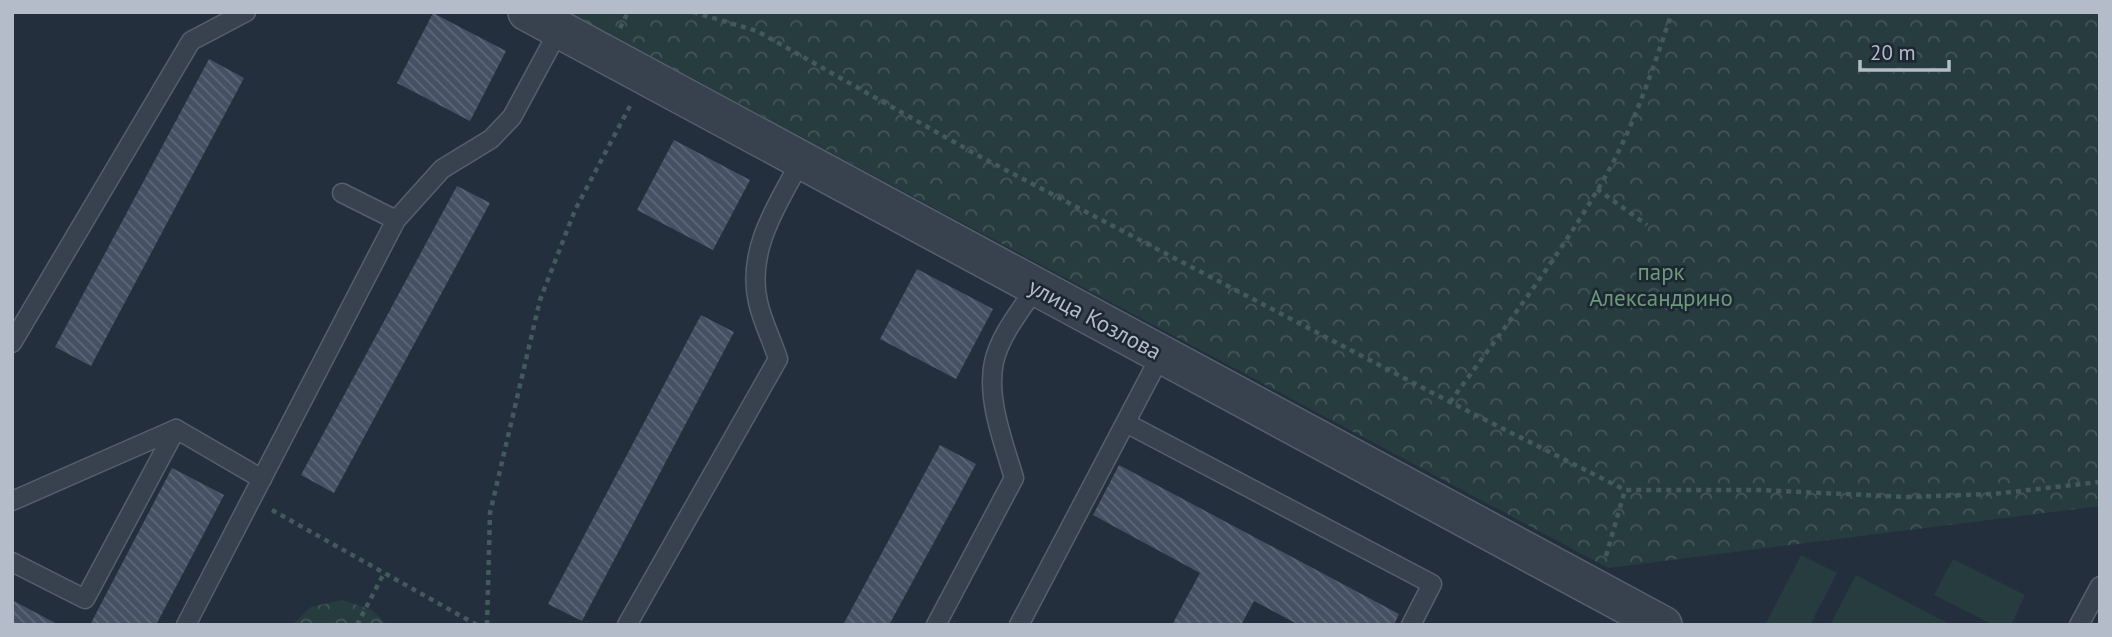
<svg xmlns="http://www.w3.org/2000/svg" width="2112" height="637" font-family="'PT Sans',sans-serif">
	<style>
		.green { fill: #263c3f }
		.park { fill: url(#park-crowns) }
		.building { fill: url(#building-back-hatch) }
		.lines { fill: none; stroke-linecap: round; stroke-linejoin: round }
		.lane-casing { stroke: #565f6c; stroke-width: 21 }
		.street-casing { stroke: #565f6c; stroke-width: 40 }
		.path { stroke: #44595c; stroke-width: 4.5; stroke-dasharray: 5 5; stroke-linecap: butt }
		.lane { stroke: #38414e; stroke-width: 18 }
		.street { stroke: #38414e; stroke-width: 37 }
		.labels { text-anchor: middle; stroke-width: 5; stroke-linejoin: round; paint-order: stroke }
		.park-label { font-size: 23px; fill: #6b9a76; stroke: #1d2633 }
		.street-label { font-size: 23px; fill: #b4bcc9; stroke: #1d2633 }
	</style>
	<defs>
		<pattern id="park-crowns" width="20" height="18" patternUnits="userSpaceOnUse" patternTransform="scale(1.75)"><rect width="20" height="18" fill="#263c3f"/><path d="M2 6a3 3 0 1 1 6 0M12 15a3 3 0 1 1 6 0" fill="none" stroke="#435659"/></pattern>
		<pattern id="building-back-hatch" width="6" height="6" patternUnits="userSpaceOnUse" patternTransform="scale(1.75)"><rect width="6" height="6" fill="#455162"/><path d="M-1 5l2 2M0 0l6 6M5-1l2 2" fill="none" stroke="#5d6877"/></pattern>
	</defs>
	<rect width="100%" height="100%" fill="#242f3e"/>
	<!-- green -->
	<g class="green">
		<polygon points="1801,555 1837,573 1810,625 1765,625"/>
		<polygon points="1953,559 2025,595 2011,625 1994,625 1934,595"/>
		<polygon points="1856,575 1951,625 1830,625"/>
	</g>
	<!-- park -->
	<g class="park">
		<polygon points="568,12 2100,12 2100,506 1608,568"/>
		<polygon points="342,600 372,610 387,625 292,625 311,607"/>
	</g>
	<!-- building -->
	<g class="building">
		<polygon points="433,13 506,51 470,121 397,83"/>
		<polygon points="209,59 244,78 91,366 55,347"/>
		<polygon points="674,140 750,180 713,250 637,210"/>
		<polygon points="457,186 490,203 334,493 301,475"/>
		<polygon points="917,269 993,309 956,379 880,339"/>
		<polygon points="701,315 734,332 582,621 548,604"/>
		<polygon points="940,445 976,464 958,498 889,625 843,625"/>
		<polygon points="1119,465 1399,614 1394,625 1299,625 1254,601 1241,625 1172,625 1200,573 1093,515"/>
		<polygon points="172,468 224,495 156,625 90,625"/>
		<polygon points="12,600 59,625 12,625"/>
	</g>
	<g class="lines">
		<defs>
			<g id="lane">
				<polyline points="342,193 396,220"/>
				<polyline points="12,343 191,41 246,12"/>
				<polyline points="1126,423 1432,584 1411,625"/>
				<polyline points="12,501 176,429"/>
				<polyline points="12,562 85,599 176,429 262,479"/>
				<polyline points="186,625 396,220 442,169 491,139 512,117 559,30"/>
				<path d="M627,625L778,359C772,340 762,321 758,302C746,250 778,203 802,159"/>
				<path d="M936,625L1014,478C1004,444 986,398 994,362C1000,335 1021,310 1036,287"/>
				<polyline points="1019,625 1161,355"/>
				<polyline points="2079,625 2100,586"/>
			</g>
			<polyline id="street" points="527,12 1663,625"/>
		</defs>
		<!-- lane casing -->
		<use href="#lane" class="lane-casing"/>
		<!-- street casing -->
		<use href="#street" class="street-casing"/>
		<!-- path -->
		<g class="path">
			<polyline points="693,12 757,31 979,156 1450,402 1625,490 1761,490 1906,497 1993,494 2100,482"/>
			<polyline points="620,28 628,12"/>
			<polyline points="1597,189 1647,225"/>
			<path d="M1450,402C1505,327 1563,252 1609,170C1636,120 1654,66 1672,12"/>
			<polyline points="272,510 477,625"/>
			<polyline points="1606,556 1625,490"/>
			<polyline points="357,625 384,573"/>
			<polyline points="487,625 490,513 540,300 575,210 631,104"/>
		</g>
		<!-- lane -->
		<use href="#lane" class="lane"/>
		<!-- street -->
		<use href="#street" class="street"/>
	</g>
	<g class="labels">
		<!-- park labels -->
		<g class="park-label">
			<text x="1661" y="280">парк<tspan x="1661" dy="26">Александрино</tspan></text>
		</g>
		<!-- street labels -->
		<g class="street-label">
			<text transform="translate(1095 319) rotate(28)" y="8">улица Козлова</text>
		</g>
	</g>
	<!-- border -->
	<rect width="2112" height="637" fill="none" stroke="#b4bcc9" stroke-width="28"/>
	<!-- scale -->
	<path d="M1860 60v10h89v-10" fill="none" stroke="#b4bcc9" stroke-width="3.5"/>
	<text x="1870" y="60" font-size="21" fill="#b4bcc9" stroke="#1d2633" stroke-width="5" paint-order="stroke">20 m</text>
</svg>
